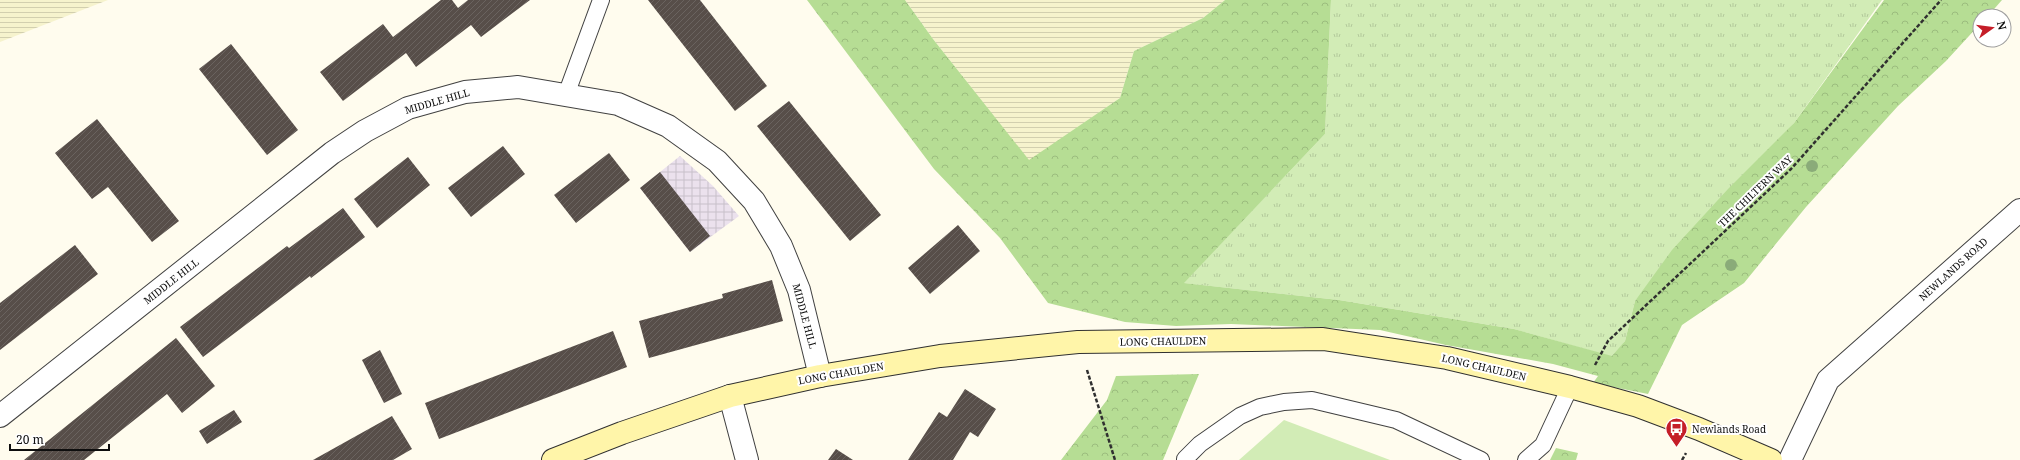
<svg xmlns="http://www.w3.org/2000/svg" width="2020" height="460" font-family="'Noto Serif',serif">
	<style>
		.industrial { fill: url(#industrial-grid) }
		.farmland { fill: url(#farmland-rules) }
		.grass { fill: url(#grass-tufts) }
		.forest { fill: url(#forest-crowns) }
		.park { fill: #d2ecb6 }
		.building { fill: url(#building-hatch) }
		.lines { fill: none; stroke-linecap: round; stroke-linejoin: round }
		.lane-casing { stroke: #414141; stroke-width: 18 }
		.street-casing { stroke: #414141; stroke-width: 24 }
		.secondary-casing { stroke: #303030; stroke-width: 24 }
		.path { stroke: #303030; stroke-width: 2.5; stroke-dasharray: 4 2; stroke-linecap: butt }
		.lane { stroke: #fff; stroke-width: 16 }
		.street { stroke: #fff; stroke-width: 22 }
		.secondary { stroke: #fff5a9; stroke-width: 22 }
		.tree { fill: #8aab79 }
		.labels { text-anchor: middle; stroke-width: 4; stroke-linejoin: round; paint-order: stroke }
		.street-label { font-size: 10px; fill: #0e0e0e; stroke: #fff }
		.poi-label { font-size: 10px; fill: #0e0e0e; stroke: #fff; text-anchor: start }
	</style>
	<defs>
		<pattern id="industrial-grid" width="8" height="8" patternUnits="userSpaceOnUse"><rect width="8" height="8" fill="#ebe1ed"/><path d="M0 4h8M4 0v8" fill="none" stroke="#c8c0ca"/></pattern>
		<pattern id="farmland-rules" width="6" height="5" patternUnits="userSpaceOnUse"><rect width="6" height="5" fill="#f6f3cd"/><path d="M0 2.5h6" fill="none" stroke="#d2cfaf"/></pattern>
		<pattern id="grass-tufts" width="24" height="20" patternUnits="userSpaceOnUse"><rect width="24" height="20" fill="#d2ecb6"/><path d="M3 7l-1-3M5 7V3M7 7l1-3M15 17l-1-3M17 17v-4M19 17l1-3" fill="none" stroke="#b3c99b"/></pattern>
		<pattern id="forest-crowns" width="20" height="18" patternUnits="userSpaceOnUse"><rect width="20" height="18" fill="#b6dd94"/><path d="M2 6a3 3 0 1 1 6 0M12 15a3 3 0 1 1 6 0" fill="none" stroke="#9bbc7e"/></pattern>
		<pattern id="building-hatch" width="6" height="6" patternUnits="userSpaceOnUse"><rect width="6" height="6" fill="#574e49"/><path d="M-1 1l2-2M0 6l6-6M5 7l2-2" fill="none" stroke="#6a635f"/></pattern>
	</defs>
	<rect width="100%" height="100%" fill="#fffcee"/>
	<!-- industrial -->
	<polygon class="industrial" points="680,156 713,186 739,216 690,252 640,188"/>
	<!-- farmland -->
	<g class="farmland">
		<polygon points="0,0 108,0 0,42"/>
		<polygon points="905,0 1225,0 1203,18 1134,51 1120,98 1029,161 933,39"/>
	</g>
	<!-- grass -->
	<polygon class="grass" points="1331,0 1882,0 1794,123 1635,301 1625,341 1613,357 1514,329 1339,300 1183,283 1325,134"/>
	<!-- forest -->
	<g class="forest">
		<polygon points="807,0 905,0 933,39 1029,160 1120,98 1134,51 1203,18 1225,0 1331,0 1325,134 1184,283 1339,300 1514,329 1612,356 1625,341 1635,301 1672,250 1728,189 1794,123 1884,0 2002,0 1988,16 1980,16 1980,24 1946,61 1898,106 1806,207 1744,283 1682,325 1648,394 1593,383 1598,376 1553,364 1446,345 1380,330 1231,324 1176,326 1125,322 1048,303 1000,238 934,169"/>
		<polygon points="1199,374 1163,460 1061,460 1107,400 1116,376"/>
		<polygon points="1556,448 1578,453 1576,460 1550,460"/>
	</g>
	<!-- park -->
	<polygon class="park" points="1284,420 1390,460 1239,460"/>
	<!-- building -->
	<g class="building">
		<polygon points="441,0 452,0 458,8 468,0 530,0 481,37 471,25 416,67 406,53 343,101 320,72 383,24 393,37"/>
		<polygon points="648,0 700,0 767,86 735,111"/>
		<polygon points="231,44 298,130 267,155 199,69"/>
		<polygon points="789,101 881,215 850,241 757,126"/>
		<polygon points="97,119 179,221 152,242 108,187 92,199 55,153"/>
		<polygon points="503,146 525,174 471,217 448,188"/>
		<polygon points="609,153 630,180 576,223 554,195"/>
		<polygon points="408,157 430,185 377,228 354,199"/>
		<polygon points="660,172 710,236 690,252 640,188"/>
		<polygon points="343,208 365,237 311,278 310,276 203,357 180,327 287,246 289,248"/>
		<polygon points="958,225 980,251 930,294 908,268"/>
		<polygon points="75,245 98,274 0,350 0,303"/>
		<polygon points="772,280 783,321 649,358 639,321 723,298 722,294"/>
		<polygon points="613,331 627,367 439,439 425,403"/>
		<polygon points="176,338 215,386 182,413 167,394 84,460 24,460"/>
		<polygon points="380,350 402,394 384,403 362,360"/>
		<polygon points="965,389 996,409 978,437 970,432 953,460 908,460 939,412 947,417"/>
		<polygon points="234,410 242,422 207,444 199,431"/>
		<polygon points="392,416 412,449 393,460 313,460"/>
		<polygon points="836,449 853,460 828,460"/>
	</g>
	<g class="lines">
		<defs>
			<g id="lane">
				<polyline points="566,95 601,0"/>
				<polyline points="1185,459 1200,444 1240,416 1260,407 1284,402 1312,400 1396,420 1481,460"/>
				<polyline points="1526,460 1543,445 1570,387"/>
			</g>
			<g id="street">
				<polyline points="730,396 747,460"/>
				<polyline points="0,416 332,153 365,131 408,108 465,92 518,87 618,104 668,126 717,161 754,201 781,246 799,290 820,376"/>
				<polyline points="1790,460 1828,380 2020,210"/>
			</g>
			<polyline id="secondary" points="553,460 622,433 730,396 820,376 940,356 1078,342 1323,339 1447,358 1570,387 1638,406 1699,429 1771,460"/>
		</defs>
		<!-- lane casing -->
		<use href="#lane" class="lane-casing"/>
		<!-- street casing -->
		<use href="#street" class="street-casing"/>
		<!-- secondary casing -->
		<use href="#secondary" class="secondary-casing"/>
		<!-- path -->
		<g class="path">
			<polyline points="1595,365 1608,341 1791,169 1941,0"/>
			<polyline points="1087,370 1115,460"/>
			<polyline points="1682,460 1686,453"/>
		</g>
		<!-- lane -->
		<use href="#lane" class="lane"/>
		<!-- street -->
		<use href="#street" class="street"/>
		<!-- secondary -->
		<use href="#secondary" class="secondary"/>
	</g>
	<!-- trees -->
	<g class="tree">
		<circle cx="1812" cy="166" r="6"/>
		<circle cx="1731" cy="265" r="6"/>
	</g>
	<!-- icons -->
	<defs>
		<symbol id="bus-pin" viewBox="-11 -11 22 30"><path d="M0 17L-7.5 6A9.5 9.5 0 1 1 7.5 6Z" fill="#c51e28" stroke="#fff"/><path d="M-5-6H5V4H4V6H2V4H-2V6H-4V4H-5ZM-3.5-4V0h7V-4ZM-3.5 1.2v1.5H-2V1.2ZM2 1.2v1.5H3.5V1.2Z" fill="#fff"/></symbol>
	</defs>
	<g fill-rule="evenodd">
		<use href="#bus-pin" x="1664" y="416" width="25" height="34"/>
	</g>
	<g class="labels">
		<!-- street labels -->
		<g class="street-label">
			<text transform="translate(437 101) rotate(-16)" y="4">MIDDLE HILL</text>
			<text transform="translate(1755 191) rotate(-44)" y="4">THE CHILTERN WAY</text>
			<text transform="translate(1953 269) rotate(-42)" y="4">NEWLANDS ROAD</text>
			<text transform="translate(171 281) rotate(-38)" y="4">MIDDLE HILL</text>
			<text transform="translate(805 316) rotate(75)" y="4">MIDDLE HILL</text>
			<text transform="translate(1163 341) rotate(-1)" y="4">LONG CHAULDEN</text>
			<text transform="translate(1484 367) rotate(13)" y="4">LONG CHAULDEN</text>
			<text transform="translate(841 373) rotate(-10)" y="4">LONG CHAULDEN</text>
		</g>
		<!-- poi labels -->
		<g class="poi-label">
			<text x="1692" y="433">Newlands Road</text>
		</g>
	</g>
	<!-- north arrow -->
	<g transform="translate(1992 28) rotate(76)"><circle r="19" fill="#ffffff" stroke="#9f9f9f"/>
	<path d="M0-3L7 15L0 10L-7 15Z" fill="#c51e28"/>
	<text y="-6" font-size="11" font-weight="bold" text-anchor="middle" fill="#0e0e0e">N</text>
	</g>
	<!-- scale -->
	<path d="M10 444v6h99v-6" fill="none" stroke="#0e0e0e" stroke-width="2"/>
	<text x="16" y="444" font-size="12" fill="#0e0e0e" stroke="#ffffff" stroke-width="3" paint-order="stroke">20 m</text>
</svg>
